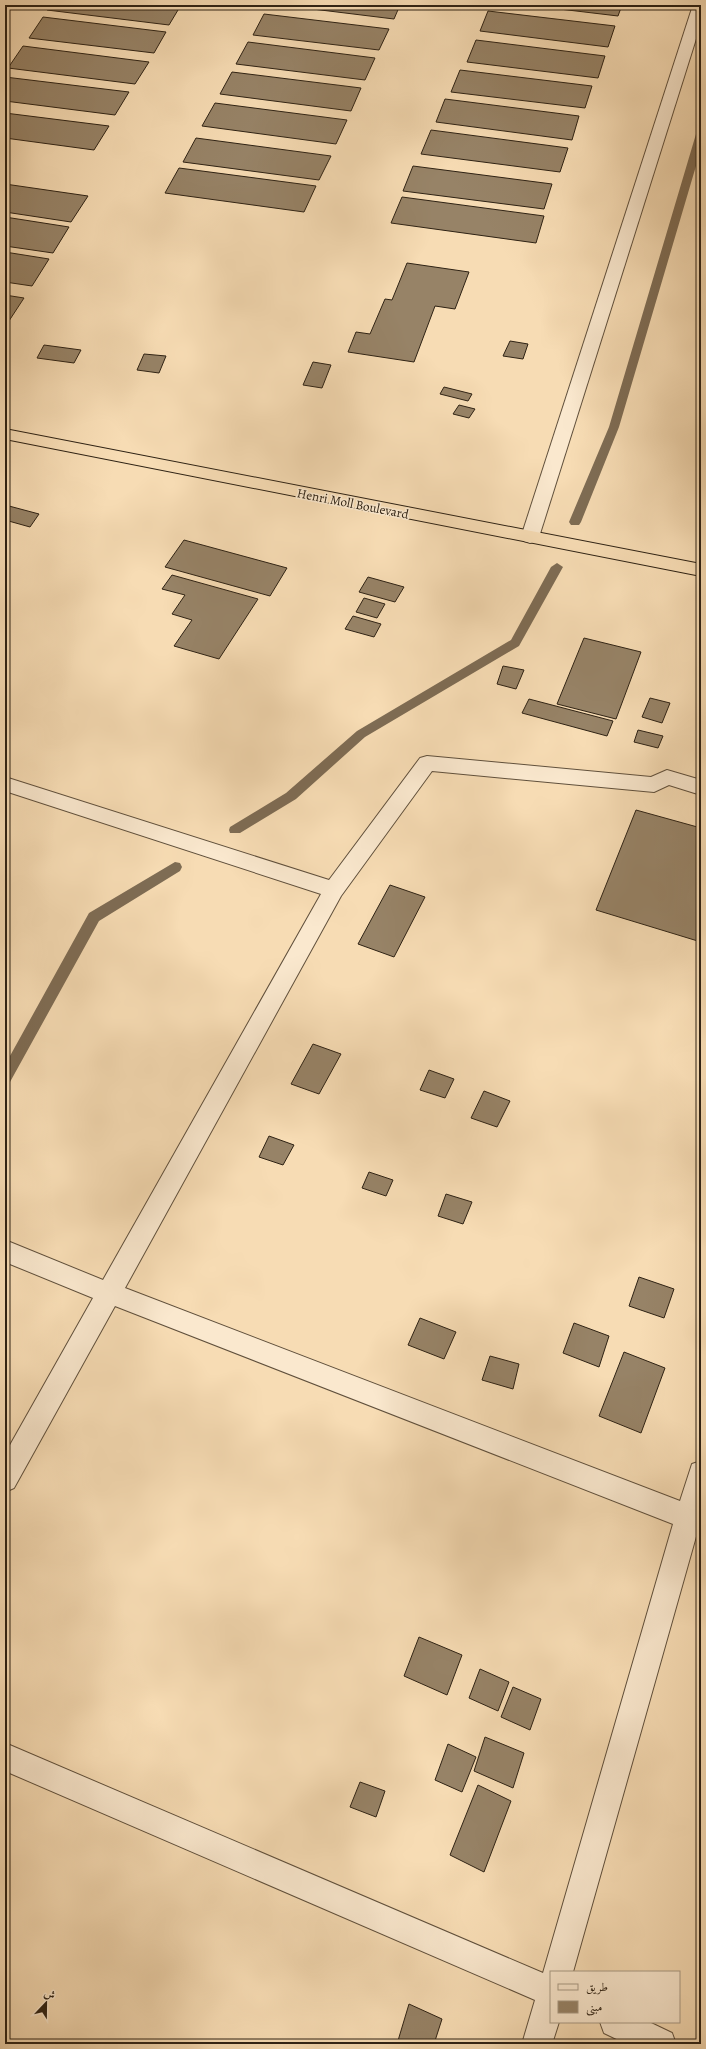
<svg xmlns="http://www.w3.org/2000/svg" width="706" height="2049" font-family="Alegreya,Amiri,serif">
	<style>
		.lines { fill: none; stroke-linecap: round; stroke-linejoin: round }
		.stream { fill: #7e6c54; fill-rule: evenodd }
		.building { fill: #978367; stroke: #2e2214 }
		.minor-casing { stroke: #60503c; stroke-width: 2 }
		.trunk-casing { stroke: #2e2214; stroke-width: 2 }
		.minor { fill: #fae8ce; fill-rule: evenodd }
		.trunk { fill: #f7dcb4; fill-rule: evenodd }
		.labels { text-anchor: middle; stroke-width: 3; stroke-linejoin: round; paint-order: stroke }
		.far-street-label { font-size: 13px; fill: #2e2214; stroke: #fae8ce }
	</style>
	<rect width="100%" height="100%" fill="#f7dcb4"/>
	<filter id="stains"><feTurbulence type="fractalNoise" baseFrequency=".005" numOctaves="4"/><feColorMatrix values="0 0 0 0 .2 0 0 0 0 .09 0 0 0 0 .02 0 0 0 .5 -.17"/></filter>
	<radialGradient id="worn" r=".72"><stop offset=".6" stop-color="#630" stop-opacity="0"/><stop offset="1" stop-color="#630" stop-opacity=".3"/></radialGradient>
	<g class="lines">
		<!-- stream -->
		<g class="stream">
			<polygon points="701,131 701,149 619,427 581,522 579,525 571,525 569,522 609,427 696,134"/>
			<polygon points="557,563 563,567 519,646 365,737 296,799 240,833 230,833 229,830 230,827 286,793 357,731 511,640 551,567"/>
			<polygon points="175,862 180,863 182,867 180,871 99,921 10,1082 5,1084 5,1065 89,913"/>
		</g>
	</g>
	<!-- building -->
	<g class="building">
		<polygon points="50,5 181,5 169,25 47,10"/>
		<polygon points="280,5 400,5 394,19"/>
		<polygon points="526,5 622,5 618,16"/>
		<polygon points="488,11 615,26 608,47 480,31"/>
		<polygon points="264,14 389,29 379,50 253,35"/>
		<polygon points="43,17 166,32 154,53 29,38"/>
		<polygon points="476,40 605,56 598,78 467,62"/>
		<polygon points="248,42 375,58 365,80 236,64"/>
		<polygon points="23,46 149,62 135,84 8,68"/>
		<polygon points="460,70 592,86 585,108 451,92"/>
		<polygon points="232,72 361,88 351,111 220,94"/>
		<polygon points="5,77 129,92 115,115 5,101"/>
		<polygon points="445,99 579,116 572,140 436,122"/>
		<polygon points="215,103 347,120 336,144 202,126"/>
		<polygon points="5,113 109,126 94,150 5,138"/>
		<polygon points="431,130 568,148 560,172 421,154"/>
		<polygon points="196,138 331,156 319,180 183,162"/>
		<polygon points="413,166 552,184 544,209 403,191"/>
		<polygon points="179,168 316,186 304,212 165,193"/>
		<polygon points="5,184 88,196 71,222 5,212"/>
		<polygon points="402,197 544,216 536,243 391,223"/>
		<polygon points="5,217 69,227 53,253 5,246"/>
		<polygon points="5,252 49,259 32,286 5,282"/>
		<polygon points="407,263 469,272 455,309 435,306 414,362 348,352 356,332 370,334 385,299 392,300"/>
		<polygon points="5,295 24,298 5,327"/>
		<polygon points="510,341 528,344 523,359 503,356"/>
		<polygon points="44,345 81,350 74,363 37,358"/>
		<polygon points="144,354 166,356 159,373 137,370"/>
		<polygon points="313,362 331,365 322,388 303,385"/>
		<polygon points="444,387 472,394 468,401 440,394"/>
		<polygon points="459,405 475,409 469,418 453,414"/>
		<polygon points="9,506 39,514 30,527 5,520 5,511"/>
		<polygon points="184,540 287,568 270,596 165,567"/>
		<polygon points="172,575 258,599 219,659 174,646 192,620 172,614 185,595 162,589"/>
		<polygon points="368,577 404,587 395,602 359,592"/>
		<polygon points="364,598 385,604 377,618 356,612"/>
		<polygon points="353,616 381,624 374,637 345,629"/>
		<polygon points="584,638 641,652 616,719 557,704"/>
		<polygon points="503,666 524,670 516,689 497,684"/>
		<polygon points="650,698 670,703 662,723 642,717"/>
		<polygon points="529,699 613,721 607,736 522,713"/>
		<polygon points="638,730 663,736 658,748 634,742"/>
		<polygon points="636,810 701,828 701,942 596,910"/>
		<polygon points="390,885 425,897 394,957 358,944"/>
		<polygon points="313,1044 341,1054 319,1094 291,1084"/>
		<polygon points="429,1070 454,1079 445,1098 420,1090"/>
		<polygon points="484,1091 510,1101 497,1127 471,1118"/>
		<polygon points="269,1136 294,1145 283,1165 259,1157"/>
		<polygon points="369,1172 393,1180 386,1196 362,1188"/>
		<polygon points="446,1194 472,1202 463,1224 438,1216"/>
		<polygon points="639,1277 674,1289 664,1318 629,1306"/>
		<polygon points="420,1318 456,1332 444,1359 408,1345"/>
		<polygon points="574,1323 609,1336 599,1367 563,1353"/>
		<polygon points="624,1352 665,1368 641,1433 599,1416"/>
		<polygon points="490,1356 519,1364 513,1389 482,1380"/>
		<polygon points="419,1637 462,1655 447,1695 404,1676"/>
		<polygon points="480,1669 509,1682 498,1711 469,1698"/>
		<polygon points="513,1687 541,1699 530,1730 501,1717"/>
		<polygon points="485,1737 524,1753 513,1788 474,1771"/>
		<polygon points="448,1744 476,1757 462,1792 435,1780"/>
		<polygon points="360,1782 385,1791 376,1817 350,1807"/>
		<polygon points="478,1785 511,1801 484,1872 450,1855"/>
		<polygon points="409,2004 442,2019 434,2044 397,2044"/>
	</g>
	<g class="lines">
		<defs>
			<g id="minor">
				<polygon points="693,5 701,5 701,23 539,537 536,541 530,543 524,541 521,537"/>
				<polygon points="427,756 651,777 667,770 701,780 701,795 669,785 654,792 432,771 341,896 125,1288 680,1501 692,1464 701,1461 701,1535 697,1533 573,1972 551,1972 551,2022 559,2022 552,2044 522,2044 535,2000 5,1771 5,1743 543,1973 673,1524 115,1306 14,1488 5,1492 5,1454 93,1298 5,1262 5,1240 103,1280 321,894 5,791 5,777 329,880 420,758"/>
				<polygon points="600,2022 649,2022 672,2033 676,2044 627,2044 604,2033"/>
			</g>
			<polygon id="trunk" points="5,429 701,564 701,576 5,439"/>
		</defs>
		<!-- minor casing -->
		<use href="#minor" class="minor-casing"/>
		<!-- trunk casing -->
		<use href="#trunk" class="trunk-casing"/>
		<!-- minor -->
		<use href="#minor" class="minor"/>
		<!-- trunk -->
		<use href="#trunk" class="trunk"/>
	</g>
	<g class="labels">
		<!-- far-street labels -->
		<g class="far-street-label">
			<text transform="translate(353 503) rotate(11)" y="5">Henri Moll Boulevard</text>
		</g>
	</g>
	<!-- margin -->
	<rect width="706" height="2049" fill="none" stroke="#f7dcb4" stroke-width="20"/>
	<rect x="6" y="6" width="694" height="2037" fill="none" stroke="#2e2214" stroke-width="2"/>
	<rect x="10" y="10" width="686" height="2029" fill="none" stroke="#2e2214"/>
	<!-- legend -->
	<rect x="550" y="1971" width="130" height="52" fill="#fae8ce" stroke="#a89984"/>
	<rect x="558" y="1984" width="20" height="6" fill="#fae8ce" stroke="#a89984"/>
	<text x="586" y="1991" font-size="12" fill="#2e2214">طريق</text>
	<rect x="558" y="2001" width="20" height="12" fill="#978367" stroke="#a89984"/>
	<text x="586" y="2011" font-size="12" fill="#2e2214">مبنى</text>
	<!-- north arrow -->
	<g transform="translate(46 2003) rotate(22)" stroke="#fae8ce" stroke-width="3" paint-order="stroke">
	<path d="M0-3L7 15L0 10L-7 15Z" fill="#2e2214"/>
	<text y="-6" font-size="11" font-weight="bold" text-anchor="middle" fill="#2e2214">ش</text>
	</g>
	<rect width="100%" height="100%" filter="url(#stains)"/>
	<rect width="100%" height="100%" fill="url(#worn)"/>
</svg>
